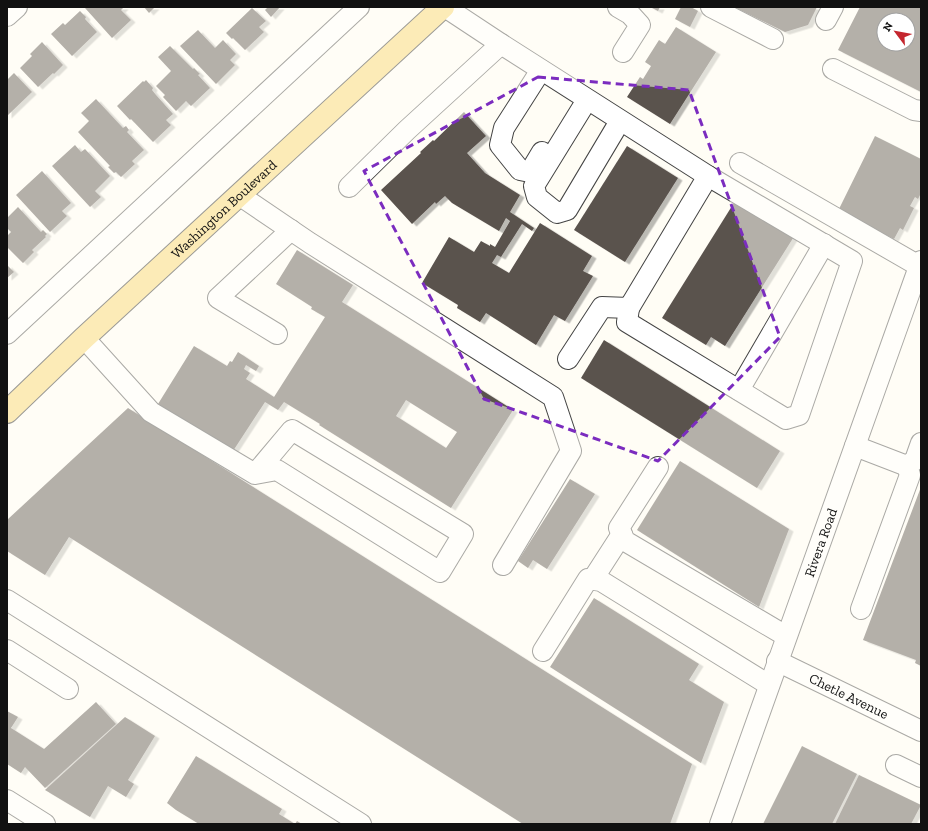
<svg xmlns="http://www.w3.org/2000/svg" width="928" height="831" font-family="'Zilla Slab',serif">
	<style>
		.building { fill: #5a524d; fill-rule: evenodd; filter: url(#shadow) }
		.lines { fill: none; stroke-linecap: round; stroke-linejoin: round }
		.minor-casing { stroke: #444; stroke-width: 22 }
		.major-casing { stroke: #222; stroke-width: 24 }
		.minor { stroke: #fff; stroke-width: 20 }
		.major { stroke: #f9d66b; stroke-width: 22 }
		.marked { fill: none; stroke: #7b2cbf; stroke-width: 3; stroke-dasharray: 8 5; stroke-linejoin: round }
		.labels { text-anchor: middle; stroke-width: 4; stroke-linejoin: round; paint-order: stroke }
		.street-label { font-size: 14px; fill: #111; stroke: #fff }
	</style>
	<defs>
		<filter id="shadow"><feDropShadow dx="4.5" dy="2.5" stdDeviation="0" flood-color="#0004"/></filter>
	</defs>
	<rect width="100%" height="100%" fill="#fffdf5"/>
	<!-- building -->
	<g class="building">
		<polygon points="86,7 124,7 121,10 131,20 112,38 85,8"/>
		<polygon points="144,7 155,7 149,13"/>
		<polygon points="265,7 280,7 271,17 265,10 267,8"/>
		<polygon points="650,7 660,7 658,11"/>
		<polygon points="681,7 691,7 698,11 690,27 675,19"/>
		<polygon points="734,7 817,7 808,25 785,32"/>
		<path d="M860,7H921V92L838,50ZM884,20H908V44H884Z"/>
		<polygon points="252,8 266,21 259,27 264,32 245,50 233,38 232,39 226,33"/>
		<polygon points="80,11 86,17 85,19 97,32 72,56 51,34 63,23 65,25"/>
		<polygon points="676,27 716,52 670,124 627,97 640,77 643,79 651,66 645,62 659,40 665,44"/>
		<polygon points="198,30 215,48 223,40 236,54 230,60 235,65 216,84 180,46"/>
		<polygon points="42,42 63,65 54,74 53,73 38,87 20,68 32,56 30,54"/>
		<polygon points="170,46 193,69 194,68 200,74 198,75 210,88 191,106 186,101 176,111 163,97 165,95 156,86 171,71 158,57"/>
		<polygon points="14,73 32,92 7,116 7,80"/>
		<polygon points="146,80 153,88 152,90 156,95 173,114 166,120 171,125 153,142 131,119 130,120 117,106 143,81 144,82"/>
		<polygon points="96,99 123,128 126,126 129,130 127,132 144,150 132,161 135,164 121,177 116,172 114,173 108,167 110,166 78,132 89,121 81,113"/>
		<polygon points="464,112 486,136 467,153 485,173 520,195 510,212 534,228 532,231 522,224 501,257 497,255 492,263 509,273 540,223 592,256 583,271 593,276 565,321 554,315 536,345 486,313 480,322 457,308 458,305 422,283 449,237 474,252 481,241 490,246 490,244 495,247 510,221 506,218 499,231 452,203 445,196 436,204 435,202 412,224 381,190 421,153 420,152 433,140 434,141"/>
		<polygon points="875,136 921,159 921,193 918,199 915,197 910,206 914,208 903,230 900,228 894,239 838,211"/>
		<polygon points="75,145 81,152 85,149 110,176 95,191 101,197 90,207 52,166"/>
		<polygon points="627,146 678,178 625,262 574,230"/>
		<polygon points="42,171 71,203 62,211 67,216 50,232 16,195"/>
		<polygon points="737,198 795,235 725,346 711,337 706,345 662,318"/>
		<polygon points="18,207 41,232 43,230 47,234 45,236 46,237 32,250 34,252 23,263 7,247 7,236 11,232 7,228 7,218"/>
		<path d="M297,250L353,285L342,302L513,410L451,508L319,425L320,424L284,402L278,410L265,402L233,451L158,404L194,346L227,366L230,361L232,362L238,352L259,366L256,371L246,365L244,369L250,373L246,379L274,397L325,317L311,309L312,307L276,284ZM406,400L457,432L446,448L396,416Z"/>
		<polygon points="7,265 14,272 7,278"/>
		<polygon points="604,340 780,451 757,488 581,378"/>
		<polygon points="128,408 692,764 670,824 523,824 69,537 45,575 7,551 7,520"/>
		<polygon points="680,461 789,529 759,607 637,530"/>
		<polygon points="570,479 595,494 547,569 533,560 528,568 518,561"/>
		<polygon points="921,487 921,666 915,663 916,660 863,640"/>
		<polygon points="594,598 699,664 689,680 724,702 701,763 550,667"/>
		<polygon points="96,702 116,724 45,788 25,767 21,773 7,764 7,711 18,717 11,728 44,749"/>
		<polygon points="125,717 155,736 128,780 134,784 126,797 108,786 90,817 45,790"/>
		<polygon points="802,746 857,774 832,824 763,824"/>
		<polygon points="196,756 282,809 279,814 295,824 297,821 302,824 199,824 176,810 167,803"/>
		<polygon points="859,775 921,805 911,824 835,824"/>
	</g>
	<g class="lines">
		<defs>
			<g id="minor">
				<polyline points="445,7 501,44 708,176 629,308 602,307 568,359"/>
				<polyline points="618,7 630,14 640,25 623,52"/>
				<polyline points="711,7 773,39"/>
				<polyline points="7,16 17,7"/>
				<polyline points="826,20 833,7"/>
				<polyline points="833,69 914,110 921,111"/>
				<polyline points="541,70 504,128 500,145 520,170 530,172 542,152"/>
				<polyline points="587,100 534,186 537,197 557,213 567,210 620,121"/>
				<polyline points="740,163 919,266"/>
				<polyline points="349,187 407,130 501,44"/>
				<polyline points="239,195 310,243 553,397 571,451 503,565"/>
				<polyline points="629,308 627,322 786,419 799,415 852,261 708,176"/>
				<polyline points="7,334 359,7"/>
				<polyline points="277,334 218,298 291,230"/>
				<polyline points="84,338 151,412 255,474 277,470 440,572 463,534 292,430 255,474"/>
				<polyline points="739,390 824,244"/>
				<polyline points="855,446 907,466"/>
				<polyline points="658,467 619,528 625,541 786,636"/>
				<polyline points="593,579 622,534"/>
				<polyline points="7,600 361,824"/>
				<polyline points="861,609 910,475 907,466 915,460 921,443"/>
				<polyline points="7,650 68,689"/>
				<polyline points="543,651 588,579 601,581 769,685"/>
				<path id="s1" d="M777,661L921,731"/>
				<polyline points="896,765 921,777"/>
				<polyline points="7,800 45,824"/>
				<path id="s2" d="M720,824L921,261"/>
			</g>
			<g id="major">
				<path id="s3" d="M7,412L84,338L443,7"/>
			</g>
		</defs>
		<!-- minor casing -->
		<use href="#minor" class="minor-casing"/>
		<!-- major casing -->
		<use href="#major" class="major-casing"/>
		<!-- minor -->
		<use href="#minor" class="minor"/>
		<!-- major -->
		<use href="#major" class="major"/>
	</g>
	<!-- marked area -->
	<path d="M0 0H928V831H0ZM538,77L689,90L780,337L658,461L484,399L364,171Z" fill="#fffdf5" fill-opacity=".55" fill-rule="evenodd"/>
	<path class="marked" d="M538,77L689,90L780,337L658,461L484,399L364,171Z"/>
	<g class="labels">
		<!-- street labels -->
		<g class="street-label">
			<text dy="5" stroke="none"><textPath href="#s3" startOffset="297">Washington Boulevard</textPath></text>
			<text dy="5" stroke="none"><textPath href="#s2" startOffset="299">Rivera Road</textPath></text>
			<text dy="5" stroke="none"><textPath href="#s1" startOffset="80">Chetle Avenue</textPath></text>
		</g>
	</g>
	<!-- border -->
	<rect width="928" height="831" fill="none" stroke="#111111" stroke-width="16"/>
	<!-- north arrow -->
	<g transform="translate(896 32) rotate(302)"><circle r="19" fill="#ffffff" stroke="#a0a0a0"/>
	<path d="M0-3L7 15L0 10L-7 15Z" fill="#c4262e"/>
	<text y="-6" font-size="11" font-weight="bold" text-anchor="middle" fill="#111111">N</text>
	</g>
</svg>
